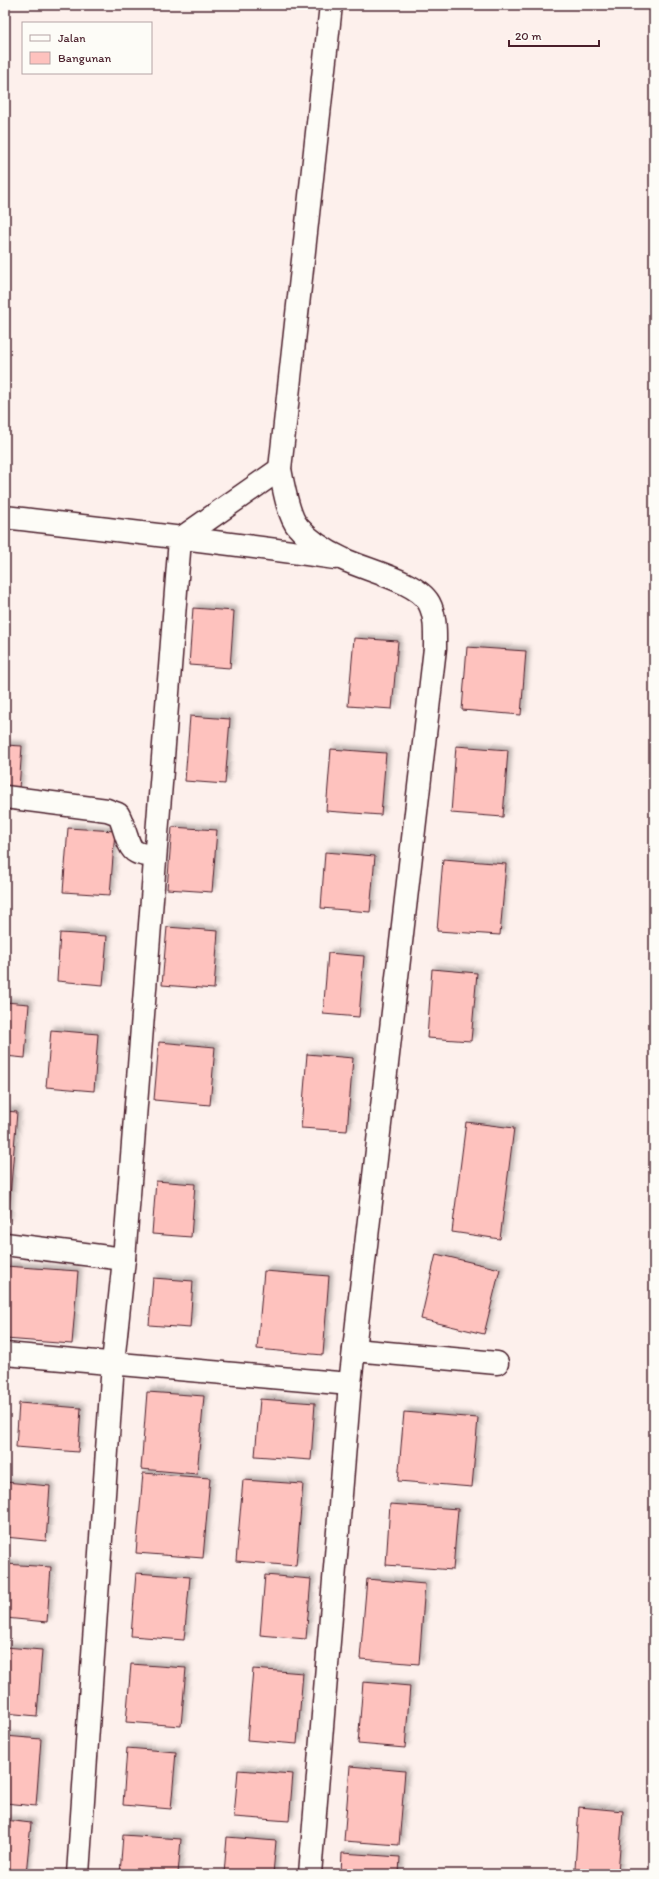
<svg xmlns="http://www.w3.org/2000/svg" width="659" height="1879" font-family="Itim,sans-serif">
	<style>
		.building { fill: #fec2be; stroke: #4a1f2b; filter: url(#shadow) }
		.lines { fill: none; stroke-linecap: round; stroke-linejoin: round }
		.minor-casing { stroke: #4a1f2b; stroke-width: 25 }
		.minor { stroke: #fdfcf7; stroke-width: 22 }
	</style>
	<defs>
		<filter id="shadow"><feDropShadow dx="3.5" dy="-3.5" stdDeviation="2" flood-color="#0004"/></filter>
	</defs>
	<rect width="100%" height="100%" fill="#fdf0ec"/>
	<filter id="ink" filterUnits="userSpaceOnUse"><feTurbulence type="fractalNoise" baseFrequency=".025" numOctaves="2"/><feDisplacementMap in="SourceGraphic" scale="8" xChannelSelector="R" yChannelSelector="G"/><feConvolveMatrix kernelMatrix="1 2 1 2 8 2 1 2 1" color-interpolation-filters="sRGB"/></filter>
	<g filter="url(#ink)">
		<!-- building -->
		<g class="building">
			<polygon points="193,608 234,611 230,668 189,665"/>
			<polygon points="354,638 398,641 392,709 348,706"/>
			<polygon points="467,647 526,651 521,715 462,710"/>
			<polygon points="190,716 230,719 225,784 185,781"/>
			<polygon points="5,745 22,746 19,789 5,788"/>
			<polygon points="456,746 508,750 503,817 451,813"/>
			<polygon points="331,749 386,753 381,815 326,811"/>
			<polygon points="172,827 217,830 212,892 167,889"/>
			<polygon points="68,828 115,831 110,895 63,892"/>
			<polygon points="325,852 375,856 370,912 321,908"/>
			<polygon points="443,859 506,864 500,935 437,931"/>
			<polygon points="167,927 218,931 214,989 162,985"/>
			<polygon points="60,933 107,936 103,985 57,981"/>
			<polygon points="328,953 364,956 359,1017 323,1014"/>
			<polygon points="432,969 477,973 471,1041 427,1038"/>
			<polygon points="5,1002 29,1004 25,1058 5,1056"/>
			<polygon points="51,1030 98,1034 94,1091 46,1087"/>
			<polygon points="159,1042 215,1047 210,1105 154,1100"/>
			<polygon points="307,1054 353,1058 347,1131 301,1128"/>
			<polygon points="5,1111 17,1112 8,1222 5,1221"/>
			<polygon points="466,1122 514,1128 500,1239 452,1232"/>
			<polygon points="156,1181 195,1184 191,1237 152,1234"/>
			<polygon points="436,1254 500,1269 484,1334 421,1319"/>
			<polygon points="5,1266 78,1271 72,1344 5,1339"/>
			<polygon points="264,1271 329,1276 323,1355 257,1349"/>
			<polygon points="153,1278 193,1281 190,1328 149,1325"/>
			<polygon points="147,1392 204,1396 197,1474 141,1469"/>
			<polygon points="260,1399 315,1403 311,1460 255,1456"/>
			<polygon points="19,1403 81,1408 78,1452 16,1447"/>
			<polygon points="404,1412 478,1418 472,1487 398,1481"/>
			<polygon points="143,1473 210,1478 203,1558 136,1553"/>
			<polygon points="243,1480 303,1484 296,1566 236,1561"/>
			<polygon points="5,1482 50,1486 46,1541 5,1537"/>
			<polygon points="390,1504 458,1509 453,1570 386,1565"/>
			<polygon points="5,1564 51,1567 47,1622 5,1618"/>
			<polygon points="136,1573 190,1577 184,1640 131,1636"/>
			<polygon points="265,1575 311,1579 306,1639 260,1635"/>
			<polygon points="367,1579 425,1584 419,1664 360,1659"/>
			<polygon points="5,1647 42,1650 37,1716 5,1713"/>
			<polygon points="131,1664 186,1668 181,1726 126,1722"/>
			<polygon points="253,1669 303,1673 297,1744 247,1740"/>
			<polygon points="363,1682 410,1686 405,1748 358,1744"/>
			<polygon points="5,1736 41,1739 36,1806 5,1803"/>
			<polygon points="127,1748 176,1752 171,1809 123,1805"/>
			<polygon points="350,1766 405,1771 399,1845 344,1841"/>
			<polygon points="238,1770 293,1774 289,1821 234,1817"/>
			<polygon points="579,1807 623,1811 618,1872 575,1869"/>
			<polygon points="5,1820 31,1823 26,1874 5,1874"/>
			<polygon points="123,1835 181,1839 178,1874 120,1874"/>
			<polygon points="227,1837 276,1841 273,1874 224,1874"/>
			<polygon points="342,1853 400,1857 399,1874 341,1874"/>
		</g>
		<g class="lines">
			<defs>
				<g id="minor">
					<path d="M5,517C115,530 225,542 335,558"/>
					<polyline points="180,539 280,469"/>
					<path d="M5,797L107,810L118,814C124,823 127,848 136,852C141,855 149,855 155,856"/>
					<polyline points="5,1244 124,1259"/>
					<polyline points="354,1350 497,1363"/>
					<polyline points="5,1354 350,1384"/>
					<polyline points="78,1874 113,1363 124,1259 180,539"/>
					<path d="M310,1874L350,1384L435,648C435,633 436,616 429,603C417,581 365,570 343,559C328,552 309,540 298,527C288,516 283,484 280,469L331,5"/>
				</g>
			</defs>
			<!-- minor casing -->
			<use href="#minor" class="minor-casing"/>
			<!-- minor -->
			<use href="#minor" class="minor"/>
		</g>
	</g>
	<!-- margin -->
	<rect width="659" height="1879" fill="none" stroke="#fdfcf7" stroke-width="20"/>
	<rect x="10" y="10" width="639" height="1859" fill="none" stroke="#4a1f2b" stroke-width="1.5" filter="url(#ink)"/>
	<!-- legend -->
	<rect x="22" y="22" width="130" height="52" fill="#fdfcf7" stroke="#b5a4a5"/>
	<rect x="30" y="35" width="20" height="6" fill="#fdfcf7" stroke="#b5a4a5"/>
	<text x="58" y="42" font-size="12" fill="#4a1f2b">Jalan</text>
	<rect x="30" y="52" width="20" height="12" fill="#fec2be" stroke="#b5a4a5"/>
	<text x="58" y="62" font-size="12" fill="#4a1f2b">Bangunan</text>
	<!-- scale -->
	<path d="M509 40v6h90v-6" fill="none" stroke="#4a1f2b" stroke-width="2"/>
	<text x="515" y="40" font-size="12" fill="#4a1f2b" stroke="#fdfcf7" stroke-width="3" paint-order="stroke">20 m</text>
</svg>
